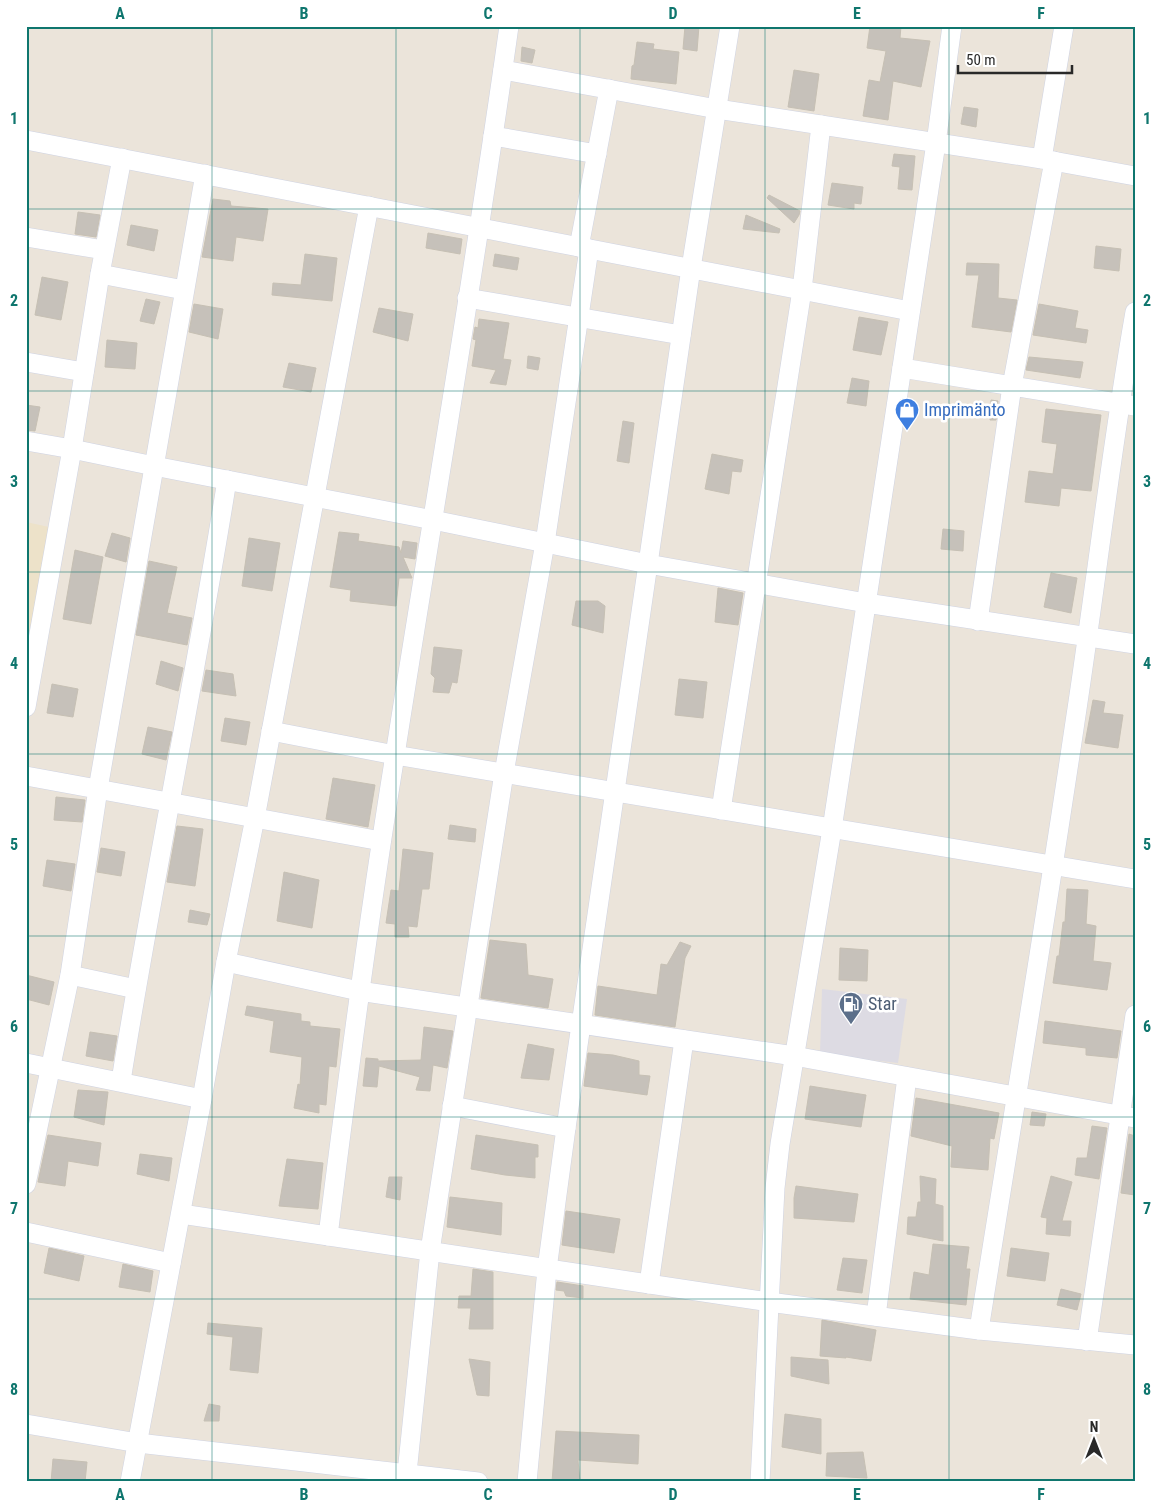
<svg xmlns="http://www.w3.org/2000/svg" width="1161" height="1508" font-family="'Roboto Condensed',sans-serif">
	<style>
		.industrial { fill: #dddbe3 }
		.education { fill: #ede2c9 }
		.building { fill: #c6c1ba; stroke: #c6c0b4 }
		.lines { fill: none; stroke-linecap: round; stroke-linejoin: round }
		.minor-casing { stroke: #cfd3e2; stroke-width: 20 }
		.minor { stroke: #fff; stroke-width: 19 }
		.grid { fill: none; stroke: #0f766e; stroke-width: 1; stroke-opacity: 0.55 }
		.labels { text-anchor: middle; stroke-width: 5; stroke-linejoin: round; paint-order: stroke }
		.shop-label { font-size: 18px; fill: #366cbe; stroke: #fff; text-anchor: start }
		.service-label { font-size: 18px; fill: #4e5e75; stroke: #fff; text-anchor: start }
		.neatline { fill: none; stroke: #0f766e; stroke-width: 2 }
		.grid-label { font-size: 16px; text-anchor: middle; font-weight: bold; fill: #0f766e }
	</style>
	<rect width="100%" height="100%" fill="#ebe4da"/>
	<!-- industrial -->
	<polygon class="industrial" points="822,989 907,999 898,1063 820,1054"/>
	<!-- education -->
	<polygon class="education" points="26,522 49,527 26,684"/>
	<!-- building -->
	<g class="building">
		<polygon points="685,26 699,26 697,51 683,49"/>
		<polygon points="870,26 901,26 900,38 930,41 921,87 893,81 888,120 863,116 869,80 880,82 886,51 867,48"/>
		<polygon points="637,42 654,44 653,49 679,52 676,84 631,79 632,66 634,65"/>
		<polygon points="522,47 535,50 532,63 521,61"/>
		<polygon points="794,70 819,74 814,111 788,107"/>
		<polygon points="964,107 978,109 976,127 961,124"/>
		<polygon points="894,154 915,156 912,190 898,189 900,167 892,166"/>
		<polygon points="832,183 863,187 861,204 854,203 854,209 828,205"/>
		<polygon points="769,195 800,211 799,215 794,223 767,198"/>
		<polygon points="213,199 230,201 231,206 268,209 263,241 236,237 233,261 202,257"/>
		<polygon points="78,212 100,215 96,237 75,234"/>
		<polygon points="746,215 780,229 779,233 743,229"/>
		<polygon points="131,225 158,230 154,251 127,245"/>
		<polygon points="428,233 462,239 460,254 426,248"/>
		<polygon points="1096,246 1121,249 1119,271 1094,268"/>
		<polygon points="305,254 337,258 332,301 272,295 273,283 301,285"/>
		<polygon points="495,254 519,258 517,270 493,266"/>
		<polygon points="967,263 999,264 998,298 1017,300 1011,332 972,327 979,275 966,275"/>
		<polygon points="42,277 68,282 61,320 35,315"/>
		<polygon points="146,299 160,302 154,324 140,321"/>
		<polygon points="194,304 223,309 218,339 189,332"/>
		<polygon points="1039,304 1078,311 1075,328 1088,330 1086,343 1033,335"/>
		<polygon points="379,308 413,314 408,341 373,332"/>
		<polygon points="859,317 888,322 881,355 853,350"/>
		<polygon points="479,319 509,323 503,359 511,360 506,385 490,383 496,370 472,366 476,340 473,339 475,327 478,328"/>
		<polygon points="107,340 137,343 135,369 105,367"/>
		<polygon points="528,356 540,358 538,370 527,368"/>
		<polygon points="1029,357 1083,362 1080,378 1026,370"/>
		<polygon points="289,363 316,368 311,392 283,387"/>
		<polygon points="852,378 869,381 866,406 847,403"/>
		<polygon points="991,400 998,401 996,420 990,420"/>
		<polygon points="26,405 40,407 35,431 26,430"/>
		<polygon points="1046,409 1101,415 1091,491 1061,488 1059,506 1025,502 1029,471 1053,474 1057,444 1042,442"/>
		<polygon points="623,421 634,423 629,463 617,461"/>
		<polygon points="712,454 743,460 741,472 732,471 729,494 705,489"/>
		<polygon points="943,529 964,531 963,551 941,549"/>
		<polygon points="339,532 359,534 358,541 399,547 401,553 403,541 417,543 415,559 403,557 412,578 399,578 396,606 350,601 351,590 330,587"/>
		<polygon points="112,533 130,538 126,562 105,556"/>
		<polygon points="249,538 280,543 272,591 242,586"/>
		<polygon points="75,550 103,557 91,624 63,619"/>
		<polygon points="149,561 177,567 167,613 192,618 187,645 136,635"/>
		<polygon points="1051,573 1077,578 1071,613 1044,607"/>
		<polygon points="718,588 743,593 738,625 715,622"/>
		<polygon points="576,601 598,601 605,606 603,633 572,625"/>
		<polygon points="434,647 462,650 457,683 452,682 449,693 433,692 435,678 431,674"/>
		<polygon points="161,661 183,668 178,691 156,684"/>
		<polygon points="206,670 233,674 236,696 202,691"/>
		<polygon points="679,679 707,682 703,718 675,715"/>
		<polygon points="52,684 78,689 73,717 47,713"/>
		<polygon points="1093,700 1105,702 1103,713 1123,715 1118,748 1085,743"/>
		<polygon points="225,718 250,722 246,745 221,741"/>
		<polygon points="148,727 172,732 166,760 142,754"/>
		<polygon points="333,778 375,785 368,827 326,819"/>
		<polygon points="56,797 85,800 82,822 54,820"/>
		<polygon points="450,825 476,829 475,842 448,839"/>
		<polygon points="177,826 203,829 195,886 167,882"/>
		<polygon points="101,848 125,852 121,876 97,872"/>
		<polygon points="403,849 433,853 429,889 422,889 417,927 408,926 409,937 395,937 395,924 386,923 391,890 399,891"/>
		<polygon points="47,860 75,864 71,891 43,886"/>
		<polygon points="284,872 319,880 312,928 277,921"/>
		<polygon points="1067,889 1088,890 1086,924 1096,926 1093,961 1111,963 1107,990 1053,983 1057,956 1059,956 1063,922 1065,922"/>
		<polygon points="190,910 210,914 207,925 188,922"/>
		<polygon points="490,940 526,944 528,975 553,979 548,1008 481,998"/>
		<polygon points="680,942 691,946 685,958 675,1027 595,1015 598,986 657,995 661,964 667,965"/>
		<polygon points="840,948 868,950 867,981 839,980"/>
		<polygon points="26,975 54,982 49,1005 26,999"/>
		<polygon points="247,1006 301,1014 301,1021 310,1022 310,1026 340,1029 336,1067 329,1066 326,1105 319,1104 319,1113 294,1108 298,1084 300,1085 302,1057 270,1052 274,1021 245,1015"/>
		<polygon points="1045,1021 1121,1031 1117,1058 1086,1055 1086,1048 1043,1043"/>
		<polygon points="424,1027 453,1031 447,1068 433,1065 430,1091 416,1090 420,1077 379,1066 377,1087 363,1086 366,1058 378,1059 378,1061 421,1060"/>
		<polygon points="90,1032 117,1036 113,1061 86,1056"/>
		<polygon points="528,1044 554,1049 549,1080 521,1078"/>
		<polygon points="588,1053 613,1055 639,1061 639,1075 650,1076 647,1095 584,1086"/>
		<polygon points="810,1086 866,1095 861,1127 805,1119"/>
		<polygon points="78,1090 108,1092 104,1125 74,1117"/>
		<polygon points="916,1098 999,1113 994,1139 990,1138 988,1170 951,1167 952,1146 911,1136"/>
		<polygon points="1032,1112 1046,1114 1044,1126 1030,1125"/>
		<polygon points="1092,1126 1107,1128 1099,1179 1075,1175 1077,1158 1087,1158"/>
		<polygon points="1129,1134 1135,1136 1135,1195 1121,1193"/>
		<polygon points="48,1135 101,1143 98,1166 68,1161 65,1186 38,1182"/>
		<polygon points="476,1135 538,1145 538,1157 535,1157 535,1178 505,1175 471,1169"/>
		<polygon points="140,1154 172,1158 169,1181 137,1174"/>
		<polygon points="287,1159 323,1163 318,1209 279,1206"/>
		<polygon points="920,1176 936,1179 935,1204 943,1206 943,1241 907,1234 908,1217 916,1217 918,1202 921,1202"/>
		<polygon points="1051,1176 1072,1182 1062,1221 1071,1221 1070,1236 1046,1234 1047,1218 1041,1217"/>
		<polygon points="389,1177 402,1177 400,1200 386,1197"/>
		<polygon points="796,1186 858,1194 854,1222 794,1218 794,1198"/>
		<polygon points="450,1197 502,1203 501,1235 447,1227"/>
		<polygon points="566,1211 620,1219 614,1253 562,1245"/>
		<polygon points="933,1244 969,1247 966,1269 970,1269 966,1305 910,1299 914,1272 929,1275"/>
		<polygon points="49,1248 84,1256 79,1281 44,1273"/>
		<polygon points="1011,1248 1049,1253 1045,1281 1007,1276"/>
		<polygon points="843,1258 867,1260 862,1293 837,1290"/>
		<polygon points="123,1264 153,1271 150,1292 119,1287"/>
		<polygon points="473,1269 493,1272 493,1329 469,1329 471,1308 458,1308 459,1296 471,1296"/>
		<polygon points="557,1282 583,1286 583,1298 566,1296 564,1291 556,1290"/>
		<polygon points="1061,1289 1081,1294 1077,1310 1057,1305"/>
		<polygon points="822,1320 876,1330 871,1361 846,1357 846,1358 820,1356"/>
		<polygon points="208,1323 262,1328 258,1373 230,1370 233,1337 207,1334"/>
		<polygon points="791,1357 828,1360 829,1384 791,1376"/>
		<polygon points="469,1359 490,1362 489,1396 477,1395"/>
		<polygon points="209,1404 220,1406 219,1421 204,1421"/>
		<polygon points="785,1414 821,1419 821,1454 782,1447"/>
		<polygon points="556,1431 639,1435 638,1464 578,1460 580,1482 552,1482"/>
		<polygon points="863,1452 867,1478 826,1476 827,1453"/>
		<polygon points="53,1459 87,1462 85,1482 51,1482"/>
	</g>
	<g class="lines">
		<defs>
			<g id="minor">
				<polyline points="503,70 717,109 1042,159 1135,176"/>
				<polyline points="493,136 597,154"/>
				<polyline points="26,140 910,311"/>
				<polyline points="1042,159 1064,26"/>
				<polyline points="26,237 104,250"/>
				<polyline points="579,247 609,89"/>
				<polyline points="100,274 184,290"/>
				<polyline points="467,298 681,335"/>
				<polyline points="26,362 84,372"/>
				<polyline points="902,368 1135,406"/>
				<polyline points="26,441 72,449 154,466 433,520 648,564 866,603 1135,644"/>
				<polyline points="978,621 1012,386 1054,161"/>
				<polyline points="26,707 72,449 100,274 122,158"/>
				<polyline points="271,731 395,755 1135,879"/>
				<polyline points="26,776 381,841"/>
				<polyline points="721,810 802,290 821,125"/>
				<polyline points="226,962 359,991 794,1056 1135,1118"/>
				<polyline points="70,975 136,989"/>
				<polyline points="26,1063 202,1099"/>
				<path d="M121,1081C153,880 195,681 227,480"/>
				<polyline points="452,1106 566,1128"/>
				<polyline points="26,1184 70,975 98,789 205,174"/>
				<polyline points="181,1214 769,1302 979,1330 1135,1345"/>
				<polyline points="26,1232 171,1263"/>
				<path d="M328,1236C348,1075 369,915 395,755C433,512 475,270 509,26"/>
				<polyline points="649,1284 684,1040"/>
				<polyline points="876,1316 907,1077"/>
				<path d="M979,1330C1011,1127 1045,925 1075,722C1096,585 1111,448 1135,312"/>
				<polyline points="1087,1341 1135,1015"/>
				<polyline points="26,1424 138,1443 478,1482"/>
				<polyline points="407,1473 430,1251 504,773 545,543 589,249"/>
				<polyline points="130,1482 202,1099 226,962 255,818 369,206"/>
				<polyline points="527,1482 547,1269 566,1128 691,268 730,26"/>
				<polyline points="760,1482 775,1188 780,1144 832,829 936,143 952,26"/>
			</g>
		</defs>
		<!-- minor casing -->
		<use href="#minor" class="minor-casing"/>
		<!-- minor -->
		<use href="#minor" class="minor"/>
	</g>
	<!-- grid -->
	<path class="grid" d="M212,26V1482M396,26V1482M580,26V1482M765,26V1482M949,26V1482M26,209H1135M26,391H1135M26,572H1135M26,754H1135M26,936H1135M26,1117H1135M26,1299H1135"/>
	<!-- icons -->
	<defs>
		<symbol id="shop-pin" viewBox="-11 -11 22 30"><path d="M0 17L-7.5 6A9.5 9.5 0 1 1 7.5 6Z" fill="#3f7fe0" stroke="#fff"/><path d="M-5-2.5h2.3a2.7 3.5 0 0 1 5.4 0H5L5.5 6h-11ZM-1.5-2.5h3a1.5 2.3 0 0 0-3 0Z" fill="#fff"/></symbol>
		<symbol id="fuel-pin" viewBox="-11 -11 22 30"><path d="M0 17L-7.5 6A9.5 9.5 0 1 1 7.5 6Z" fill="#5c6f8a" stroke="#fff"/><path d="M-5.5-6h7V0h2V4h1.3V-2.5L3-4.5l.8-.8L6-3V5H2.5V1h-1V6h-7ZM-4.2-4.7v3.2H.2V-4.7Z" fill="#fff"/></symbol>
	</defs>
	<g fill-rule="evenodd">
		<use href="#shop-pin" x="893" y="396" width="28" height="38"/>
		<use href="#fuel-pin" x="837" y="990" width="28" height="38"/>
	</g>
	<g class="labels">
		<!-- shop labels -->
		<g class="shop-label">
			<text x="924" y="416">Imprimänto</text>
		</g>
		<!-- service labels -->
		<g class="service-label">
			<text x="868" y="1010">Star</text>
		</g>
	</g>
	<!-- border -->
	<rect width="1161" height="1508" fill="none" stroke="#ffffff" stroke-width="55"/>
	<!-- north arrow -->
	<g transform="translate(1094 1440)" stroke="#ffffff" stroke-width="4" paint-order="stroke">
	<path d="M0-4L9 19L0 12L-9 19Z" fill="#292929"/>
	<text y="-8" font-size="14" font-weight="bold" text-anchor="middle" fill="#292929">N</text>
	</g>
	<!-- scale -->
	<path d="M958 65v8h114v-8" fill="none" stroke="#292929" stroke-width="2.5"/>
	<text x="966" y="65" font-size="15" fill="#292929" stroke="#ffffff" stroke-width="4" paint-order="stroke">50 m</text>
	<rect x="28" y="28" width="1106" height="1452" class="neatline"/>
	<g class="grid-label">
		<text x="120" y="19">A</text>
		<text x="304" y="19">B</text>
		<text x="488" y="19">C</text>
		<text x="673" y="19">D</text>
		<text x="857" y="19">E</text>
		<text x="1041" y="19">F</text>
		<text x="14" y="124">1</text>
		<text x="1147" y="124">1</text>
		<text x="14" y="306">2</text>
		<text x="1147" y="306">2</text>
		<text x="14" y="487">3</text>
		<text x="1147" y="487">3</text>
		<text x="14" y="669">4</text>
		<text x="1147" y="669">4</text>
		<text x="14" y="850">5</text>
		<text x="1147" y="850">5</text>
		<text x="14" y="1032">6</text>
		<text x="1147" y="1032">6</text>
		<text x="14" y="1214">7</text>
		<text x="1147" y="1214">7</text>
		<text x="14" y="1395">8</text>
		<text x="1147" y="1395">8</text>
		<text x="120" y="1500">A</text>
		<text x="304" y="1500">B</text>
		<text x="488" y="1500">C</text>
		<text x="673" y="1500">D</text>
		<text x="857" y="1500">E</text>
		<text x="1041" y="1500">F</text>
	</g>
</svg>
